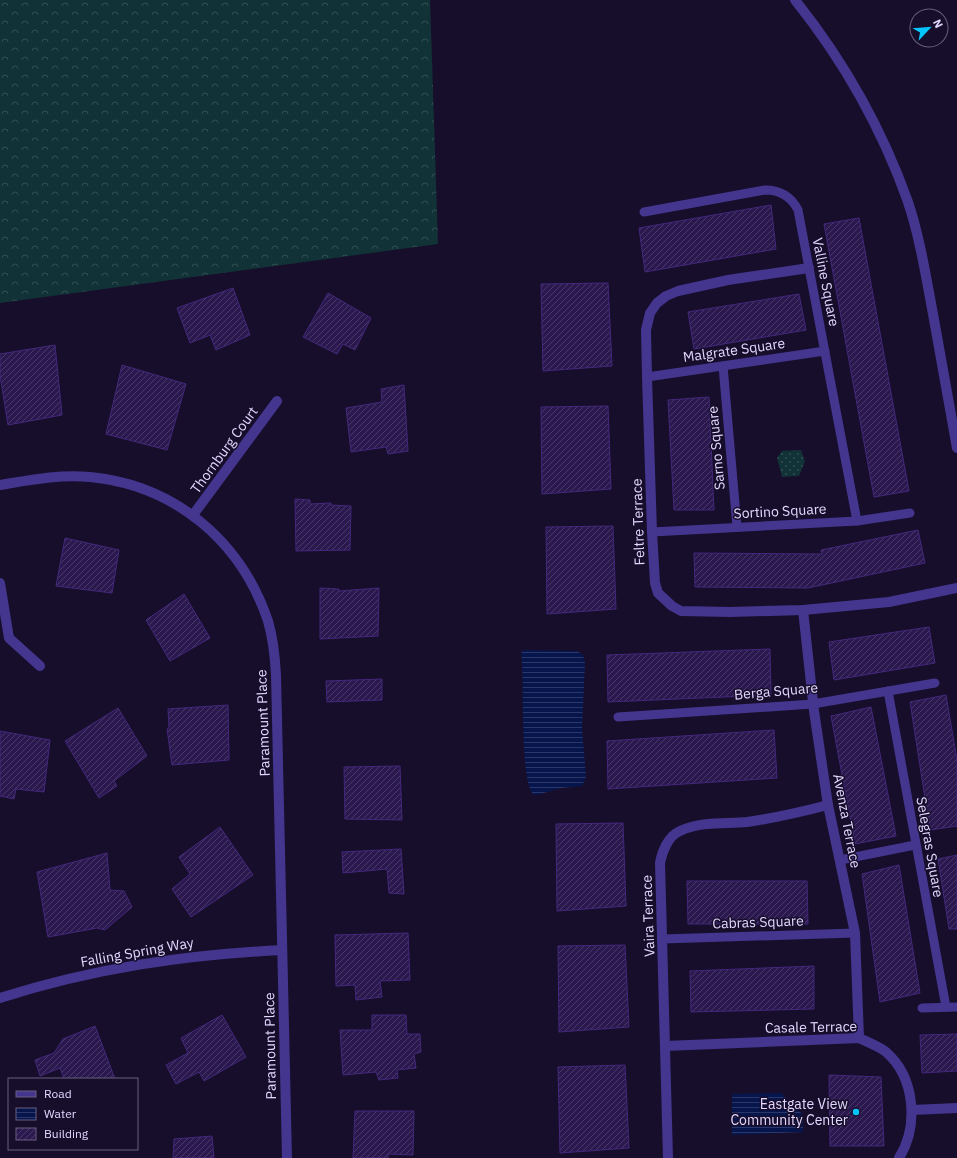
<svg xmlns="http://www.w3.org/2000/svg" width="957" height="1158" font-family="'IBM Plex Sans',sans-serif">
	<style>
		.green { fill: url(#green-dots) }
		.forest { fill: url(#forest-crowns) }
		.water { fill: url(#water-rules) }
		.building { fill: url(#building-hatch); stroke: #43287c }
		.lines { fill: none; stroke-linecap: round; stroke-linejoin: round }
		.service { stroke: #44358e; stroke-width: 9 }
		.minor { stroke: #44358e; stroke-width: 10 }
		.tertiary { stroke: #44358e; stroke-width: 10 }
		.poi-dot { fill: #04c6ff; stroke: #170e2b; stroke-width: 1.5 }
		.labels { text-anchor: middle; stroke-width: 3; stroke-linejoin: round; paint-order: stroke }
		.street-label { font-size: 14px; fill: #e2d8ff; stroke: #170e2b }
		.poi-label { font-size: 14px; fill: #e2d8ff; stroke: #170e2b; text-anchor: end }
	</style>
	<defs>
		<pattern id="green-dots" width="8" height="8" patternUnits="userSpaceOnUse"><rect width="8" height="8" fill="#113236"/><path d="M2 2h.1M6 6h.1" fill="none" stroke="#334f54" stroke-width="1.8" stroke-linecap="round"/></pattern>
		<pattern id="forest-crowns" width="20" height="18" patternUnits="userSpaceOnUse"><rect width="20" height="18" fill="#113236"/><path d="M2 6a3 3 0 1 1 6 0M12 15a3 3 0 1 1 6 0" fill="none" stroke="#334f54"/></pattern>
		<pattern id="water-rules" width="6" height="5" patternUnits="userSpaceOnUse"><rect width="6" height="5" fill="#06164d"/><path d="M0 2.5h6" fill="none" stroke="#2a3768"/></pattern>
		<pattern id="building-hatch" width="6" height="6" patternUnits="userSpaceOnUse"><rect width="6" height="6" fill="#2a184e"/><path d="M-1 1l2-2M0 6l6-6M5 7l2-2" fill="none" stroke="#493969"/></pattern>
	</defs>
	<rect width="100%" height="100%" fill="#170e2b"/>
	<!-- green -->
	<polygon class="green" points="801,450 805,461 799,476 782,477 777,458 782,451"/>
	<!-- forest -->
	<polygon class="forest" points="0,0 430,0 438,244 0,303"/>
	<!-- water -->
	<g class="water">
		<path d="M524,650L577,651L583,655L585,663L582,728L586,777L582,786L561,788L537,795H534C519,784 525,676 521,653Z"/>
		<polygon points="781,1093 803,1115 803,1132 732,1135 732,1094"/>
	</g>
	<!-- building -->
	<g class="building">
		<polygon points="771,205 776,249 645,272 639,228"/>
		<polygon points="859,218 909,491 874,497 824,224"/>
		<polygon points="608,283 612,366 543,371 541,284"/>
		<polygon points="233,288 250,335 216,350 210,335 190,343 177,308"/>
		<polygon points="328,293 371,318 355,350 343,344 337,354 303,337"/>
		<polygon points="799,294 806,330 694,349 688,312"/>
		<polygon points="55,345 62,415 8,425 0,375 0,354"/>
		<polygon points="122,365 186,384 167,450 106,434"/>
		<polygon points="404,385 408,451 388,454 386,447 351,452 346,408 382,402 381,389"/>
		<polygon points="709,397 714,510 674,510 668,400"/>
		<polygon points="608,406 611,489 542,494 541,407"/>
		<polygon points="295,499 310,500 310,504 331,503 331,505 351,506 350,550 296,551"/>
		<polygon points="613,526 616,609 547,614 546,527"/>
		<polygon points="918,530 925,563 808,588 695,587 694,553 822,554 821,550"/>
		<polygon points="65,538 119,550 112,593 56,586"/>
		<polygon points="320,588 339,589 339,591 379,588 378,636 320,639"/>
		<polygon points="184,594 210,638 170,661 146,620"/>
		<polygon points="929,627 935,663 834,680 829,642"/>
		<polygon points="770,649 771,695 608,702 607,655"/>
		<polygon points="382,679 382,700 327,702 326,681"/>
		<polygon points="946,695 957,760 957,826 930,830 910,702"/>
		<polygon points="228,705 229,760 172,765 167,729 169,728 168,709"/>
		<polygon points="871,707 896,836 855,844 831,716"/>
		<polygon points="118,708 147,756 114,781 117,786 99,798 65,741"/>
		<polygon points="774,730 777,778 608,789 607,741"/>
		<polygon points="0,731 50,740 44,792 16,789 14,799 0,796"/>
		<polygon points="400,766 402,820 345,819 344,767"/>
		<polygon points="623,823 626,906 557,911 556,824"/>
		<polygon points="220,827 253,875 191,917 172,889 190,874 179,857"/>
		<polygon points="401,849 404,894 389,893 387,869 343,873 342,852"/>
		<polygon points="107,853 110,890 124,891 132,907 105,930 97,928 48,937 37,872"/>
		<polygon points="957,855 957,929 949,929 938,859"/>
		<polygon points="899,865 920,993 880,1002 862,874"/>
		<polygon points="687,881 807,881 808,924 688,924"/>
		<polygon points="408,933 410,980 380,981 382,997 356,1000 355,985 336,986 335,935"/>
		<polygon points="625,945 629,1027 559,1032 558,946"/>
		<polygon points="814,966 814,1009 691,1012 690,971"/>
		<polygon points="222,1015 246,1057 204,1081 199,1072 176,1084 166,1065 188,1053 181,1038"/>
		<polygon points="372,1015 406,1015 407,1034 420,1034 421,1052 414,1054 416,1068 397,1070 398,1078 379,1080 376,1072 343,1075 340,1030 372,1030"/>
		<polygon points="95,1026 115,1079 64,1079 60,1068 40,1076 35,1060 54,1053 63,1039"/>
		<polygon points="957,1034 957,1071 922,1073 920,1035"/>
		<polygon points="625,1065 629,1148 560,1153 558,1067"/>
		<polygon points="829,1075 881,1077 884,1146 830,1146"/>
		<polygon points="355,1111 414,1111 413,1155 388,1154 388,1158 353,1158"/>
		<polygon points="212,1136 214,1158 173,1158 174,1139"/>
	</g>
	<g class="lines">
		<!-- service -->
		<g class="service">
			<path d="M644,212L765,190C780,190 791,196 798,210L857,521"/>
			<polyline points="723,366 737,527"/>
			<polyline points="647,377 825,351"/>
			<polyline points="652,532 857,521 910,513"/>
			<polyline points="888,691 946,1007"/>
			<polyline points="618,717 813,704 935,683"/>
			<polyline points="840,860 915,845"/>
			<polyline points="663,939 855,933"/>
			<polyline points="922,1008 957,1007"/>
		</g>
		<!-- minor -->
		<g class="minor">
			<polyline points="809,268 728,280 678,291 666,296 657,303 650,313 646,330 647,377 652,532 655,583 658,593 672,606 681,611 730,612 803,610 889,602 957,588"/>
			<path d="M0,485C30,480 60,474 90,477C175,485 241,541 268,621C273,638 275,657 276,675L287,1158"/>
			<polyline points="193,515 277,401"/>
			<polyline points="0,583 9,638 40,666"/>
			<polyline points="803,610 814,711 828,805 855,933 859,1038"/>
			<path d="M0,998C94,968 184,955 282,950"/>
			<path d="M665,1046L859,1038C867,1042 879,1046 886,1052C915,1077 919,1126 899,1158"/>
			<polyline points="912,1110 957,1108"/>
			<path d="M668,1158L660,863C662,852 668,836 680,831C701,821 725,824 747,822C775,818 801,812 828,805"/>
		</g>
		<!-- tertiary -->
		<path class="tertiary" d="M795,0C843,60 882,129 908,202C920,238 926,277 933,314C941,359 949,404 957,448"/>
	</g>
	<!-- markers -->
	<circle class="poi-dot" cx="856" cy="1112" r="4"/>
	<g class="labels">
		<!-- street labels -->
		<g class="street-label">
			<text transform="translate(826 282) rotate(79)" y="5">Valline Square</text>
			<text transform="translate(734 350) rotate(-8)" y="5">Malgrate Square</text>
			<text transform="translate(716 448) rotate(-95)" y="5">Sarno Square</text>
			<text transform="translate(224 450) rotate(-54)" y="5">Thornburg Court</text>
			<text transform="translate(780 511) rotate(-3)" y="5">Sortino Square</text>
			<text transform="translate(638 522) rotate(-92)" y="5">Feltre Terrace</text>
			<text transform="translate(776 691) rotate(-5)" y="5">Berga Square</text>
			<text transform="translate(263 723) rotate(-92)" y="5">Paramount Place</text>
			<text transform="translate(847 821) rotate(79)" y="5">Avenza Terrace</text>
			<text transform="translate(930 847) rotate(80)" y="5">Selegras Square</text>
			<text transform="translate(648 916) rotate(-92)" y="5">Vaira Terrace</text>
			<text transform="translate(758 922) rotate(-2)" y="5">Cabras Square</text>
			<text transform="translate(137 952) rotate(-10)" y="5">Falling Spring Way</text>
			<text transform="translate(811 1027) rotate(-1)" y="5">Casale Terrace</text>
			<text transform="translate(270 1046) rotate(-91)" y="5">Paramount Place</text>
		</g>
		<!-- poi labels -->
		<g class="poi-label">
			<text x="848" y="1109">Eastgate View<tspan x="848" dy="16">Community Center</tspan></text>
		</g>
	</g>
	<!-- legend -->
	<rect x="8" y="1078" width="130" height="72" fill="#170e2b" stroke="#685f80"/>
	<rect x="16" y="1091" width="20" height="6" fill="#44358e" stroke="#685f80"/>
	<text x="44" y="1098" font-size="12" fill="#e2d8ff">Road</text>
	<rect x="16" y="1108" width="20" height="12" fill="url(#water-rules)" stroke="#685f80"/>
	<text x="44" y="1118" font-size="12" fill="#e2d8ff">Water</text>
	<rect x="16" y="1128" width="20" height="12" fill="url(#building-hatch)" stroke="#685f80"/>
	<text x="44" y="1138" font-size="12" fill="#e2d8ff">Building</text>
	<!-- north arrow -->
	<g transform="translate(929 28) rotate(64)"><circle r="19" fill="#170e2b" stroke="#685f80"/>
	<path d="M0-3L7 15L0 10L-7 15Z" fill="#04c6ff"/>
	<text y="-6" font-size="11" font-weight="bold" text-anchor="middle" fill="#e2d8ff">N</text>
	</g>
</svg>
